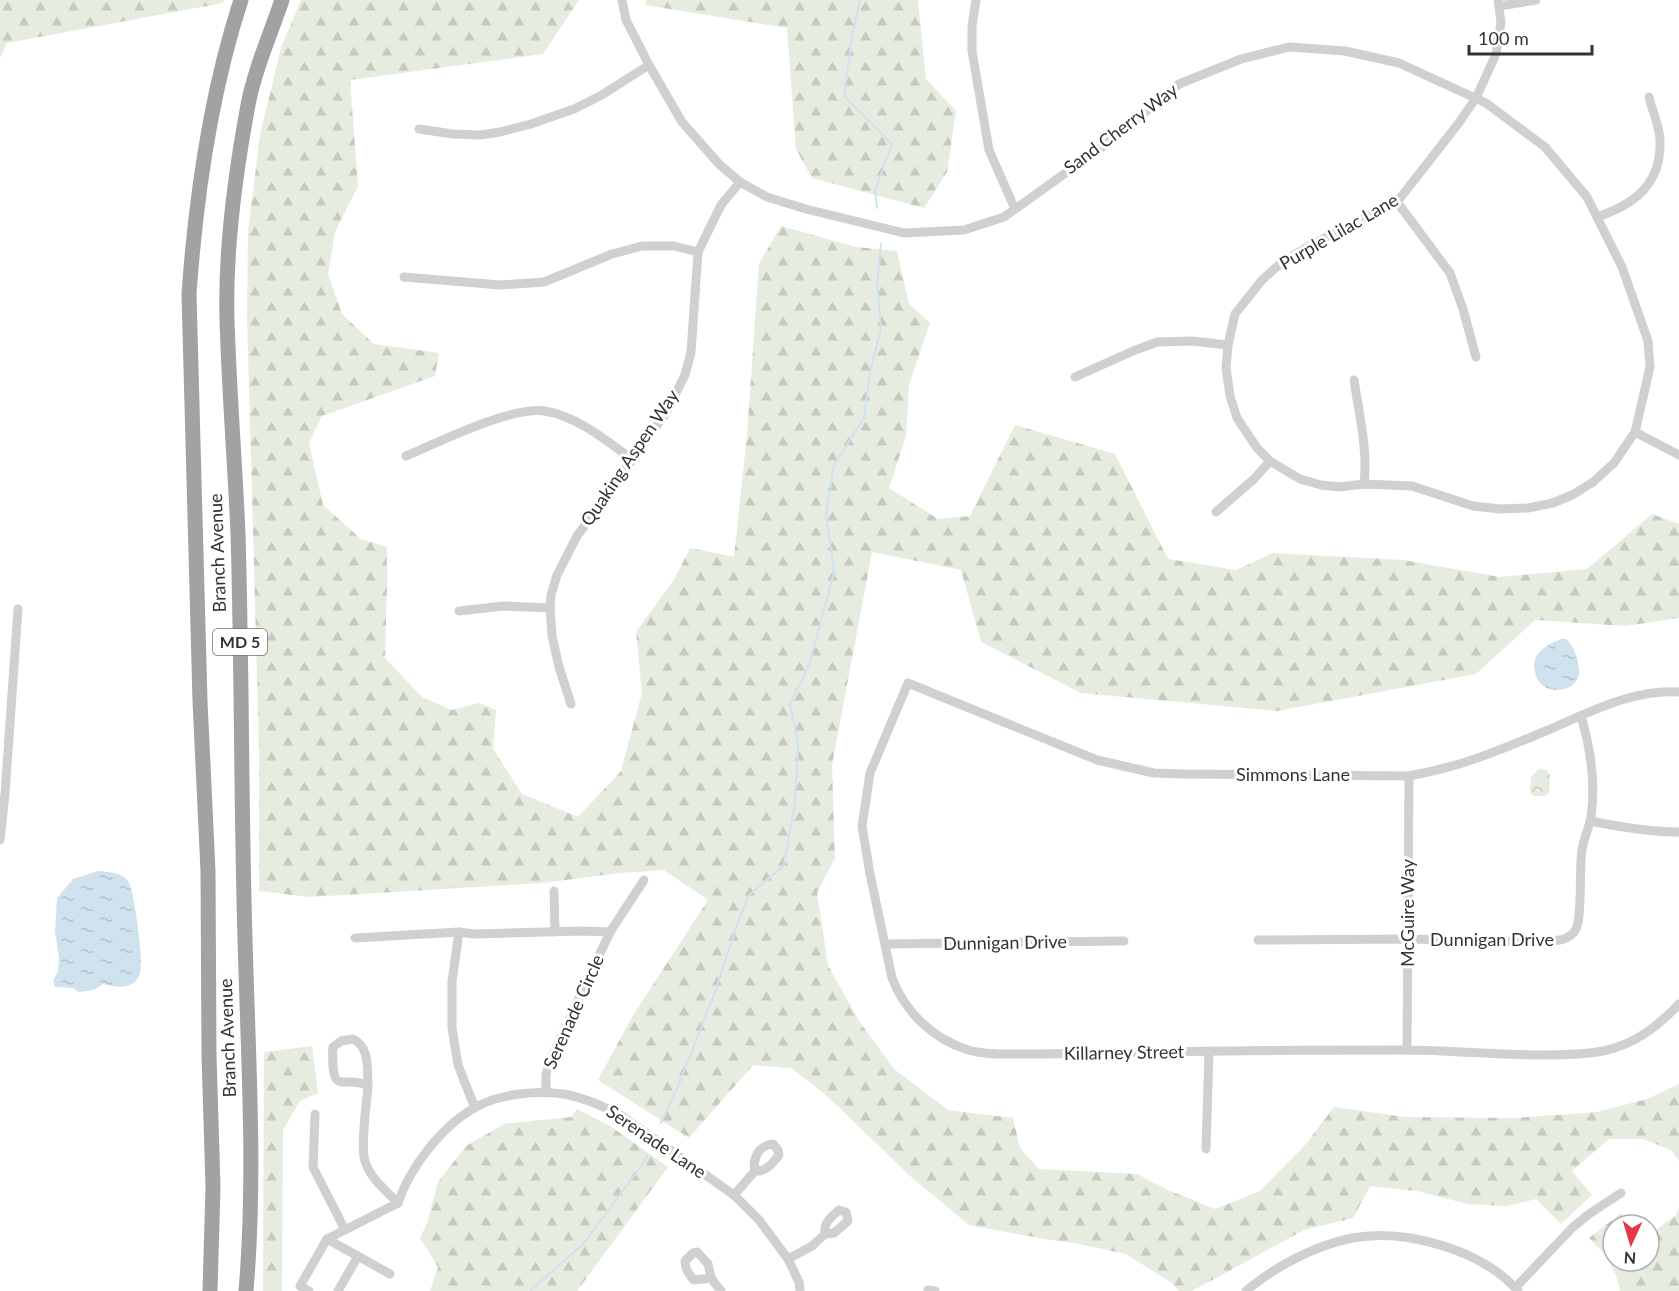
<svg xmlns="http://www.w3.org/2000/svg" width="1679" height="1291" font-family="Lato,sans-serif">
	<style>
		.forest { fill: url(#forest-firs) }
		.park { fill: url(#park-crowns) }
		.water { fill: url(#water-ripples) }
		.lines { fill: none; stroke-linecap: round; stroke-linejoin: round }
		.stream { stroke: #cfe2ee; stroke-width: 2 }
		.minor { stroke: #d0d0d0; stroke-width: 9 }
		.trunk { stroke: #a2a2a2; stroke-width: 15 }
		.labels { text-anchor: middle; stroke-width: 6; stroke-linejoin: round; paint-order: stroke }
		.shield { fill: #fff; stroke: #707070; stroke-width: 1.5 }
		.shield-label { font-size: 16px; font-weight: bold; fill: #333 }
		.street-label { font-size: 18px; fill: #333; stroke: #fff }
	</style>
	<defs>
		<pattern id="forest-firs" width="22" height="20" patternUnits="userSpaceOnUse" patternTransform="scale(1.5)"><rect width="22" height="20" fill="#e6ecdf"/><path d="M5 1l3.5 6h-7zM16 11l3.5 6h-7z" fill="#c6cbc0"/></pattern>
		<pattern id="park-crowns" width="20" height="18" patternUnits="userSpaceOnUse" patternTransform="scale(1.5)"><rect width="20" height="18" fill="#e6ecdf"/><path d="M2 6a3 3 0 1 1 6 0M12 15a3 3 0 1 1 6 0" fill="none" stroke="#c6cbc0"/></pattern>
		<pattern id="water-ripples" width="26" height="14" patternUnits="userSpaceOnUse" patternTransform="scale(1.5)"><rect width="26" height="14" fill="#cfe2ee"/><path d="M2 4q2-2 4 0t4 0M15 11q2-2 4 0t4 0" fill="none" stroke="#b2c2cd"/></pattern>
	</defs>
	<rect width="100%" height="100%" fill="#fff"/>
	<!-- forest -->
	<g class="forest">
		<polygon points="0,0 224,0 223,3 7,43 0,58"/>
		<polygon points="301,0 579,0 543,54 350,80 358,186 335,232 328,274 342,314 374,344 439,353 435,376 322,416 309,443 323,505 361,539 387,547 387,588 385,658 422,697 452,710 479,703 496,710 493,749 522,794 578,817 621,771 642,693 636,632 675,578 690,548 734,557 747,435 759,264 781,226 856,247 897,251 909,304 930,323 909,385 906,436 889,488 938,519 970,516 1015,425 1115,454 1168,559 1236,570 1273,553 1403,560 1500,577 1587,569 1652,514 1679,524 1679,618 1626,626 1535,620 1476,674 1277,711 1081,693 981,642 961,570 872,552 832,765 835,858 817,893 828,965 859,1021 894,1069 948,1110 1013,1118 1020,1148 1039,1169 1137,1174 1168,1190 1215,1209 1260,1191 1305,1145 1334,1107 1405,1117 1513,1118 1597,1112 1647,1099 1679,1084 1679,1161 1671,1150 1643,1139 1609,1139 1572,1171 1592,1195 1561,1224 1536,1199 1507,1206 1468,1204 1417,1191 1370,1186 1353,1218 1304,1230 1192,1291 1179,1291 1172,1283 1126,1254 1074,1243 1044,1239 969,1225 909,1175 826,1095 791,1068 753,1065 689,1138 598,1080 632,1017 708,900 664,870 619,873 543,883 310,897 259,891 259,747 247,318 248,231 260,135 281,48"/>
		<polygon points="646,0 918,0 926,79 956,111 947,172 924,208 812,178 796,149 787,28 645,5"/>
		<polygon points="312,1046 318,1093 300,1101 283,1130 282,1291 263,1291 264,1052"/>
		<polygon points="577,1109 610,1126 668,1167 577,1291 430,1291 438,1267 420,1238 427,1223 438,1182 466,1146 504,1124 571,1117"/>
		<polygon points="1679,1206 1679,1291 1620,1291 1617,1278 1607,1257 1589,1238 1621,1213 1631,1225 1613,1225 1613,1261 1649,1261 1649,1235 1676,1215"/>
	</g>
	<!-- park -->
	<polygon class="park" points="1539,769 1546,770 1550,775 1549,793 1545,796 1533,796 1530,792 1531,777"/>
	<!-- water -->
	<g class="water">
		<path d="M1561,639H1566C1575,648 1577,656 1579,668C1582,688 1556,696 1542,685C1538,682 1536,677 1535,672C1530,654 1546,645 1561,639Z"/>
		<path d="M98,871C108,872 122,872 128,881C134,889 142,953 141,965C141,968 140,975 138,978C131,990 114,987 103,984L94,990L78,992L74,988L55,987L53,981L58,971L59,958L55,931L57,898L73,879Z"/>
	</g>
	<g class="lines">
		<!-- stream -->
		<g class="stream">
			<polyline points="860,0 852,36 844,96 892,144 875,191 877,208"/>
			<polyline points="661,1123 679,1084 715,992 737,925 749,895 784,865 795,802 798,743 790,704 809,665 834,572 826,514 834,465 864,418 870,372 881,329 877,284 881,244"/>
			<polyline points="530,1291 584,1243 644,1162 647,1155"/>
		</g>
		<!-- minor -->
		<g class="minor">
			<polyline points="622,0 626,20 649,65 682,122 719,164 740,182 767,197 806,209 904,233 964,230 1004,217 1113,139 1179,84 1241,59 1289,47 1345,51 1399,63 1486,103 1545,147 1587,197 1622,267 1648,341 1650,367 1635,432 1614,463 1593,482 1574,494 1553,503 1528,508 1500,509 1473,506 1412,486 1364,484 1339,487 1321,485 1300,479 1270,461 1257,448 1237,418 1230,396 1226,368 1228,345 1235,314 1262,280 1281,263 1309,246 1397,202 1458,124 1476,98 1496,54 1501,22 1498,0"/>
			<polyline points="976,0 972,26 972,51 989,150 1015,209"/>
			<polyline points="1499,6 1536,0"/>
			<polyline points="419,129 453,134 480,135 500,132 531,124 574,109 600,96 649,65"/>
			<polyline points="1397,202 1450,273 1463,309 1476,357"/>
			<path d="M1597,217C1636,204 1662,183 1660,139C1659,125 1652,110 1649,97"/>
			<polyline points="404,277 500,285 544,282 612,254 642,246 674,246 698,252"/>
			<polyline points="1075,377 1133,351 1157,342 1192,341 1228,345"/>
			<path d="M1354,380C1359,414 1368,449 1364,484"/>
			<polyline points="1635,432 1679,455"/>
			<path d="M406,456C439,442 511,406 545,411C579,417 607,441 633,460"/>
			<polyline points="1216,512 1254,479 1270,461"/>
			<polyline points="459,611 503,606 550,608"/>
			<path d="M1679,692C1633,689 1590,712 1548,730C1501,750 1460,767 1409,776L1183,774L1154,773L1097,760L908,683L870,773L862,826L870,874L892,978C905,1012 933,1039 968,1050C986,1055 1005,1054 1022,1054C1054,1054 1086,1053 1118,1053C1213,1050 1308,1050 1404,1050C1449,1050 1495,1055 1540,1055C1561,1055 1582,1055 1603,1051C1634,1045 1658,1026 1679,1004"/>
			<polyline points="571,704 559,667 552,636 550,608 551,595 557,575 577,536 666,413 685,375 691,352 698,252 721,205 740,182"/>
			<path d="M1590,821C1620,827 1649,832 1679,832"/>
			<polyline points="0,840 5,794 18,609"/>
			<polyline points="554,891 555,932"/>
			<polyline points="459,932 452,981 452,1028 458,1065 475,1108"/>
			<polyline points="355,938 459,932 474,934 582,931 610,932"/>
			<path d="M1258,940L1408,939L1543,942C1558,941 1575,940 1578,923C1582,899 1579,873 1582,849C1584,838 1589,828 1591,817C1596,782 1591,750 1581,716"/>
			<polyline points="886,944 1124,941"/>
			<path d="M353,1039C370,1047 367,1069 368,1085C363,1084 358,1082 353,1082C338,1082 335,1084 333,1067C333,1060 332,1054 333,1047L341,1041Z"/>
			<polyline points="1407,1050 1409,776"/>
			<path d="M368,1085C367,1102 360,1147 365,1161C370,1178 386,1191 398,1203"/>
			<polyline points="546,1093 546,1074 550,1061 610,932 644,880"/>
			<polyline points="315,1114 313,1167 345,1230"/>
			<polyline points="1206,1149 1209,1051"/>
			<path d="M734,1195L755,1171C766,1172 772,1164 779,1155L778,1150L773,1144C759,1145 752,1159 755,1171"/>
			<path d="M398,1203C410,1167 443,1124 478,1106C502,1094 536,1090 563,1094C583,1097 601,1106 619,1114L734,1195L759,1220L788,1259L799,1282L800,1291"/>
			<polyline points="327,1239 390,1274"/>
			<path d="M788,1259L812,1246L825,1234C823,1222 832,1217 839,1210L846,1212L848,1221L834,1233L825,1234"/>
			<path d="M711,1278L694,1280C688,1274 685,1269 685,1261L693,1253L697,1252L708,1264L711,1278L721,1291"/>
			<polyline points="1515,1288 1572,1228 1589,1214 1621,1193"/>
			<polyline points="928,1290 935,1291"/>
			<polyline points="309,1291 300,1286 327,1239 398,1203"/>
			<polyline points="338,1291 358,1256"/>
			<path d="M1246,1291C1276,1266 1314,1246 1352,1238C1406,1228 1482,1250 1518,1291"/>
		</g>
		<!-- trunk -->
		<g class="trunk">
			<path d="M210,1291L213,1187L209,1056L208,871L200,701L189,294C196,195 210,95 241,0"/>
			<path d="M246,1291C256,1174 248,1056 245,939C241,804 242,669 238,534C235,463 229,391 227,319C225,248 235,175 248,105C255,69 270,35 282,0"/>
		</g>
	</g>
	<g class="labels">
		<!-- shield labels -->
		<rect class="shield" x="213" y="629" width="54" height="26" rx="4.5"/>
		<g class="shield-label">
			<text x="240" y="648">MD 5</text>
		</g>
		<!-- street labels -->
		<g class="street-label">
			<text transform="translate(1121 129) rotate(-37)" y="6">Sand Cherry Way</text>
			<text transform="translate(1339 232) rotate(-30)" y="6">Purple Lilac Lane</text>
			<text transform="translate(630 458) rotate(-56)" y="6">Quaking Aspen Way</text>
			<text transform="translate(218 553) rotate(-92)" y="6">Branch Avenue</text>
			<text x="1293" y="781">Simmons Lane</text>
			<text transform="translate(1408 913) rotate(-90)" y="6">McGuire Way</text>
			<text x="1492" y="946">Dunnigan Drive</text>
			<text transform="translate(1005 943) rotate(-1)" y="6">Dunnigan Drive</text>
			<text transform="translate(574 1012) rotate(-66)" y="6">Serenade Circle</text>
			<text transform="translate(228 1038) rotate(-92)" y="6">Branch Avenue</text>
			<text transform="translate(1124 1053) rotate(-1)" y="6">Killarney Street</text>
			<text transform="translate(656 1142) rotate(34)" y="6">Serenade Lane</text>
		</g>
	</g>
	<!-- north arrow -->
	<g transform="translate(1631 1243) rotate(184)"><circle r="28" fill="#ffffff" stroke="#adadad" stroke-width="1.5"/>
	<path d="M0-4.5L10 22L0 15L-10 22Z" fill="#e63946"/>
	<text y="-9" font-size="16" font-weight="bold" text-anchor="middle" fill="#333333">N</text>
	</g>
	<!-- scale -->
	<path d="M1469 45v9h123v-9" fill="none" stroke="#333333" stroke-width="3"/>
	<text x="1478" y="45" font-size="18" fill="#333333" stroke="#ffffff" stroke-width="4.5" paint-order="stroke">100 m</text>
</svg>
